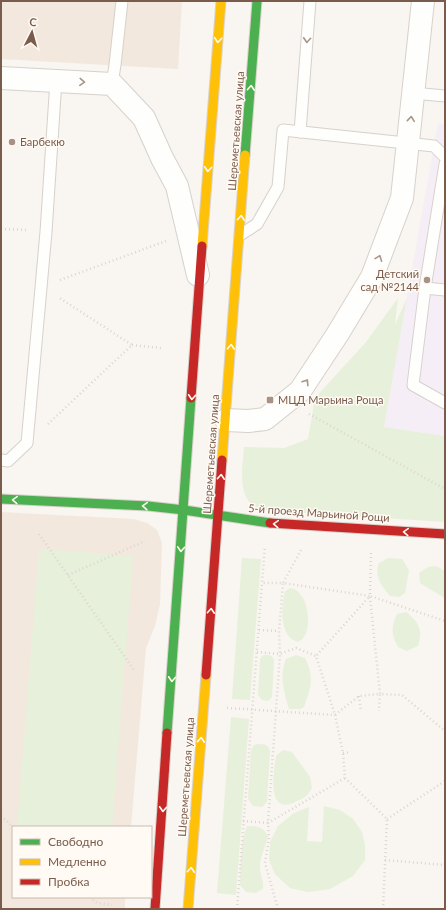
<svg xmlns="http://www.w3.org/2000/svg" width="446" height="910" font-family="Lato,sans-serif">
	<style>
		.residential { fill: #f2e8de }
		.education { fill: #f6eef6 }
		.green { fill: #e7f0db }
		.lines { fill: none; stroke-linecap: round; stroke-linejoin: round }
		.lane-casing { stroke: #d7d1cb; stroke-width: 13 }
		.street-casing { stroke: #d7d1cb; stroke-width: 24 }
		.fast-casing { stroke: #d9d2cb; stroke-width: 11 }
		.slow-casing { stroke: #d9d2cb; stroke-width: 11 }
		.jam-casing { stroke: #d9d2cb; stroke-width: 11 }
		.path { stroke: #dcd5d0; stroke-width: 2.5; stroke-dasharray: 1 3; stroke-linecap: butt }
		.lane { stroke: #fefefd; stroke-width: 11 }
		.street { stroke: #fefefd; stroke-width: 22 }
		.fast { stroke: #4caf50; stroke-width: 9 }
		.slow { stroke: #ffc107; stroke-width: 9 }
		.jam { stroke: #c62828; stroke-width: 9 }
		.oneway { stroke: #fffaf3 }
		.oneway2 { stroke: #a8958b }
		.poi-dot { fill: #a69286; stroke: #fffaf3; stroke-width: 1.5 }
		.labels { text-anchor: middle; stroke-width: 3; stroke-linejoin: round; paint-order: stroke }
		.street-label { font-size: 11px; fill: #7a5c4d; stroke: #fffaf3 }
		.poi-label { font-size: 11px; fill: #7a5c4d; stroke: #fffaf3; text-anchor: start }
	</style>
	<rect width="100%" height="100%" fill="#f9f5f0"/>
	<!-- residential -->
	<g class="residential">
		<polygon points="1,1 182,1 178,69 1,59"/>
		<polygon points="1,512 133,519 147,523 157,530 162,543 160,604 155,626 146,648 131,827 13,827 13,897 125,897 125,909 1,909"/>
	</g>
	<!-- education -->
	<polygon class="education" points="438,123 445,124 445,436 384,427"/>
	<!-- green -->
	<g class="green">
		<path d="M398,298L395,325L407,298L384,427L445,436V522L277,511C269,510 259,510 253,505C237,494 243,464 244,447L284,448L308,439L315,398L366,342Z"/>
		<polygon points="39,549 133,556 112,827 17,827"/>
		<polygon points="242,558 261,559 250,700 232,699"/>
		<path d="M388,558L402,559L409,570L405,593L399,597L390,596C380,584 376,579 378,564Z"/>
		<polygon points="436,566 445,571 445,598 443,597 420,583 419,573 428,567"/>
		<path d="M290,588C307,590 312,623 305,635C304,638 301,640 298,642C279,637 281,606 285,591Z"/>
		<path d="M406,612C419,623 423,629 418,646L407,651L398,647C391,633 391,628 397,614Z"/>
		<path d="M264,655C269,655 273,655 274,661L272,697L268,701L262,700L258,695L260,660L261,657Z"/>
		<path d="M296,655L305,658C315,679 311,686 304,707L300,709H289C284,692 279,676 286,659Z"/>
		<polygon points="231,717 249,719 236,895 217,893"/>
		<path d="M257,744C264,744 269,744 270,752L267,802L262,807L253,806L248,799L251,750L253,746Z"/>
		<path d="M283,750L292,752L310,777L312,788C306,798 304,798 293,803C266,814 274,770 276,756Z"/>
		<polygon points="324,806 340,810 353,819 362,832 365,845 365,860 353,876 330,889 308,892 290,888 275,874 269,860 270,842 278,826 294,813 309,807 307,841 322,842"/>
		<path d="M247,826C258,826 263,827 268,836C266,846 260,856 260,867C260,875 264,881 263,889L255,893L246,892L240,885C241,867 240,842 247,826Z"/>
	</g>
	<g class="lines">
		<defs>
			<g id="lane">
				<polyline points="112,84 115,65 122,1"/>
				<polyline points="413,93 445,96"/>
				<polyline points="300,132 310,1"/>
				<polyline points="240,235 257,224 278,187 283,130 434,146 445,157"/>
				<polyline points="425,288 445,164"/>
				<polyline points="445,290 425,288 413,385 445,403"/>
				<polyline points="1,460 8,461 27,443 46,232 56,80"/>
			</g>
			<g id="street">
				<polyline points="1,78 112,84 144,118 162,158 177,186 198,275"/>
				<polyline points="226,420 248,421 265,419 300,391 337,335 372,277 402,198 423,1"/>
			</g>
			<g id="fast">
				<polyline points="245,155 257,1"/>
				<polyline points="1,499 148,506 184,510 270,523"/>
				<polyline points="167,733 191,398"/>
			</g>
			<g id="slow">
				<polyline points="202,246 221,1"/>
				<polyline points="222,460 245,155"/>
				<polyline points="188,909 206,675"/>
			</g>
			<g id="jam">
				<polyline points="191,398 202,246"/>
				<polyline points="270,523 445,534"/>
				<polyline points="206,675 222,460"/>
				<polyline points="155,909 167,733"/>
			</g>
		</defs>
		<!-- lane casing -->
		<use href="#lane" class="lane-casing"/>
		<!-- street casing -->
		<use href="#street" class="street-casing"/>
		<!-- fast casing -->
		<use href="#fast" class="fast-casing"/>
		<!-- slow casing -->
		<use href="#slow" class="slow-casing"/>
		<!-- jam casing -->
		<use href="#jam" class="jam-casing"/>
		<!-- path -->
		<g class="path">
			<polyline points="1,229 27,230"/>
			<polyline points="60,280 166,241"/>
			<polyline points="132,345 161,348"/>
			<polyline points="309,414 445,489"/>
			<polyline points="48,424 132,345 58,297"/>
			<polyline points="39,534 134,670"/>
			<polyline points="301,550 283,583 370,596 316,656"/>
			<polyline points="371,553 370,596 445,621"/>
			<polyline points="68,575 145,541"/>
			<polyline points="370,597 380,694 402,695 445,731"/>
			<polyline points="259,630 279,631"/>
			<polyline points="257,652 280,654 296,648 316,656 335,715 359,696 380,694 379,711"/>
			<polyline points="359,696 361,712"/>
			<polyline points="227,708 335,715 343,753 345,778 387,819 383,909"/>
			<polyline points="343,753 351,752"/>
			<polyline points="1,816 13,827"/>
			<polyline points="387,819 445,781"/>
			<polyline points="243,821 268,823 280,654 279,631 283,583 262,583 265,546"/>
			<polyline points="385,860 445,865"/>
			<polyline points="90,897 97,903 112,905"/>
			<polyline points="237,909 262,583"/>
			<polyline points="278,909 265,863 269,838 268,823 345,778"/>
		</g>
		<!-- lane -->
		<use href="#lane" class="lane"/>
		<!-- street -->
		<use href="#street" class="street"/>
		<!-- fast -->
		<use href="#fast" class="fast"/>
		<!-- slow -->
		<use href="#slow" class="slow"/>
		<!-- jam -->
		<use href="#jam" class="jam"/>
	</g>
	<!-- one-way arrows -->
	<defs><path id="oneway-chevron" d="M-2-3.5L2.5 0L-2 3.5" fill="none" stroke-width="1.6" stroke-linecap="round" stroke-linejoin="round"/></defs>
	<g class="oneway">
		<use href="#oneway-chevron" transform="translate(218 40) rotate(95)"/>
		<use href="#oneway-chevron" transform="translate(251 88) rotate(-86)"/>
		<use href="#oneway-chevron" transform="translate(208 169) rotate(94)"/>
		<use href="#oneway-chevron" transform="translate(241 218) rotate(-86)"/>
		<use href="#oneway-chevron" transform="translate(231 347) rotate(-86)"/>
		<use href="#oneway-chevron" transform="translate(192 397) rotate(94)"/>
		<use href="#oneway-chevron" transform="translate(221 477) rotate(-86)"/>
		<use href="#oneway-chevron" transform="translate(15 500) rotate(-177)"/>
		<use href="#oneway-chevron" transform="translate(145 506) rotate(-176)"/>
		<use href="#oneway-chevron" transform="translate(276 524) rotate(-176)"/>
		<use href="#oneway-chevron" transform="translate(406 532) rotate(-177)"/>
		<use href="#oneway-chevron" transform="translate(181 549) rotate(94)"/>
		<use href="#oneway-chevron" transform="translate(211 611) rotate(-86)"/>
		<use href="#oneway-chevron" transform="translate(172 679) rotate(94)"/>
		<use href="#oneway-chevron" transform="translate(201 740) rotate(-86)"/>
		<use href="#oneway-chevron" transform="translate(163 809) rotate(94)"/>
		<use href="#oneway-chevron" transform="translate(191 870) rotate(-86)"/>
	</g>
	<g class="oneway2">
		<use href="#oneway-chevron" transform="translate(307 40) rotate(94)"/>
		<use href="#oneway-chevron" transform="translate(82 82) rotate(3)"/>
		<use href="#oneway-chevron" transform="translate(411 119) rotate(-84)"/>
		<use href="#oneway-chevron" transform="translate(379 258) rotate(-69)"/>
		<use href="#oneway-chevron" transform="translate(306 382) rotate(-57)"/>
	</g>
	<!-- markers -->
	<g class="poi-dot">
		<circle cx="12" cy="142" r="4"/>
		<circle cx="427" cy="280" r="4"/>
		<rect x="266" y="396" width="8" height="8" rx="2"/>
	</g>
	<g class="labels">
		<!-- street labels -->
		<g class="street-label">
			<text transform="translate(236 131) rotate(-86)" y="4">Шереметьевская улица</text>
			<text transform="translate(211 454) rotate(-86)" y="4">Шереметьевская улица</text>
			<text transform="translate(319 513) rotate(4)" y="4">5-й проезд Марьиной Рощи</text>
			<text transform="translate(186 777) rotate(-86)" y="4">Шереметьевская улица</text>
		</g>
		<!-- poi labels -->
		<g class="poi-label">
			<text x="20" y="146">Барбекю</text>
			<text x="419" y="278" text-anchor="end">Детский<tspan x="419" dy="13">сад №2144</tspan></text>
			<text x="278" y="404">МЦД Марьина Роща</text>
		</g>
	</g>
	<!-- border -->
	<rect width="446" height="910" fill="none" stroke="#7a5c4d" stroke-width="4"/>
	<!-- legend -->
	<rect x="12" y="826" width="140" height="72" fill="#fffaf3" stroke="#cabbb1"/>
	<rect x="20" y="839" width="20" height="6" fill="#4caf50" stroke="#cabbb1"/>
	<text x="48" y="846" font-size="12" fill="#7a5c4d">Свободно</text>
	<rect x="20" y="859" width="20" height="6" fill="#ffc107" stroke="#cabbb1"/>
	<text x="48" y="866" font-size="12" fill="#7a5c4d">Медленно</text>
	<rect x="20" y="879" width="20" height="6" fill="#c62828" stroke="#cabbb1"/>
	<text x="48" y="886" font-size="12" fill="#7a5c4d">Пробка</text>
	<!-- north arrow -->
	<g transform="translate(32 32) rotate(6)" stroke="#fffaf3" stroke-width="3" paint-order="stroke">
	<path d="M0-3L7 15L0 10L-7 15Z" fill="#7a5c4d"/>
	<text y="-6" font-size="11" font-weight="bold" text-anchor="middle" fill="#7a5c4d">С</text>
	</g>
</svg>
